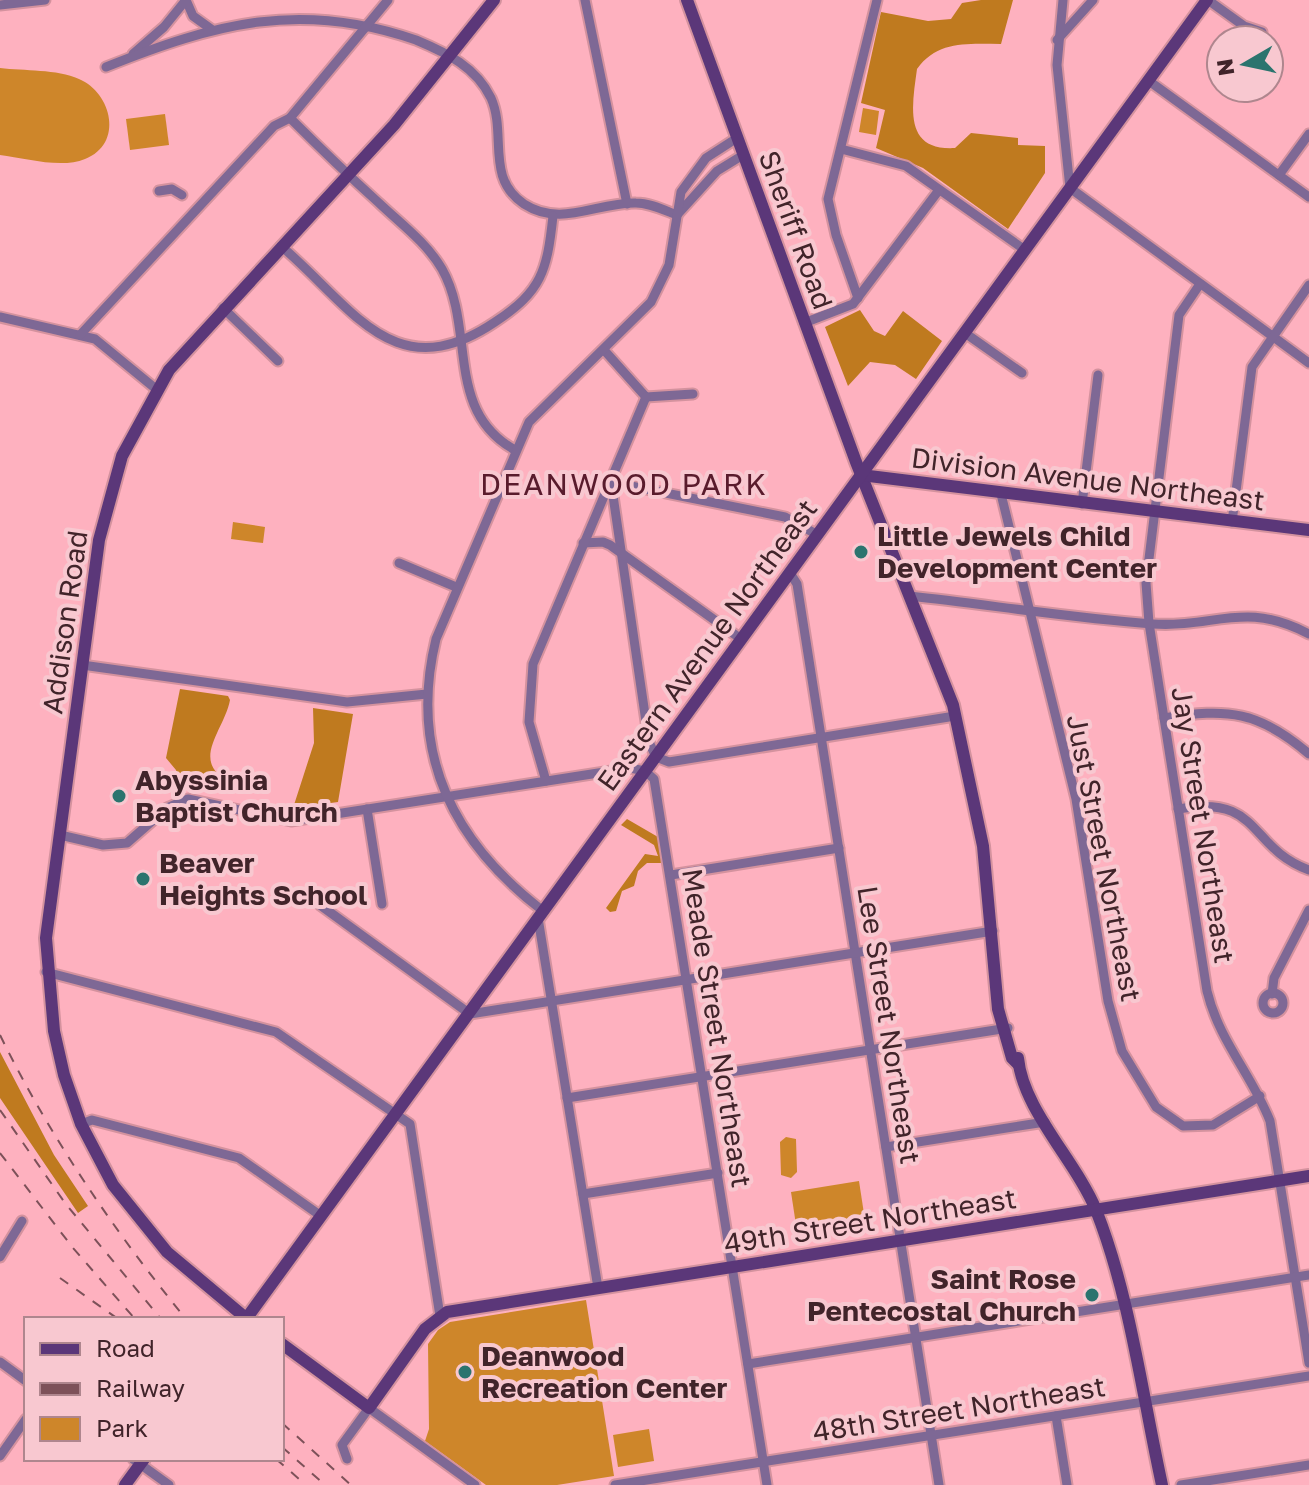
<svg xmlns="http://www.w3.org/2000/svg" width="1309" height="1485" font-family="'Golos Text',sans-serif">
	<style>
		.green { fill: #ce862a }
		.forest { fill: #bf7a1f }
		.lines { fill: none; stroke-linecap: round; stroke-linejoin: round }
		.street-casing { stroke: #d4929e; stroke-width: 13 }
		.secondary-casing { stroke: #d4929e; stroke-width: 16 }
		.street { stroke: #7e6895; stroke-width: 9 }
		.secondary { stroke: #5b3779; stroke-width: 12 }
		.rail { stroke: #7d5159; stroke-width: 2; stroke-dasharray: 10 10; stroke-linecap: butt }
		.poi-dot { fill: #2b746e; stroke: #f8c8d0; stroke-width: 3 }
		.labels { text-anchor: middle; stroke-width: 8; stroke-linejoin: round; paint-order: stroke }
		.street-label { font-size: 28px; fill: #41242a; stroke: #f8c8d0 }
		.poi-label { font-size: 28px; font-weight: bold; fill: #41242a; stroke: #f8c8d0; text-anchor: start }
		.neighbourhood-label { font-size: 30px; letter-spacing: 2px; fill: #591b2c; stroke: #f8c8d0 }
	</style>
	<rect width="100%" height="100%" fill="#feb1bf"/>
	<!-- green -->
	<g class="green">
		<path d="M0,68C24,71 57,69 79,79C112,93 124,144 85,159C61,169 25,158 0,155Z"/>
		<polygon points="863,108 879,111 876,135 859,132"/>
		<polygon points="165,114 169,145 130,150 126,119"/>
		<polygon points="233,522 265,527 263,543 231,539"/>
		<polygon points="786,1137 796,1139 797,1172 791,1178 781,1175 780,1142"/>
		<polygon points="859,1181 866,1227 798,1238 791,1192"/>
		<polygon points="586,1300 614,1476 557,1485 486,1485 425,1441 429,1429 428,1344 438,1330 450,1322"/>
		<polygon points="649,1429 654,1461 618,1467 613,1435"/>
	</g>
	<!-- forest -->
	<g class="forest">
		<path d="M981,0H1013L1001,44C968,44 938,40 917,69C912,106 903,151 955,148L971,133L1018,138V145L1045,146V173L1008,229L923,168L876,148L885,110L861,103L881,12L928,21L951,19L962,3Z"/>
		<polygon points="860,310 874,331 885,336 903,311 942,341 916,379 895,365 870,362 848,386 825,327"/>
		<path d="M180,689L228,696L230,700C224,732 186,764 235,784L232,794L180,787L176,770L166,758Z"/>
		<polygon points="313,708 353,714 338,802 293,808 314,743"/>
		<polygon points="627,819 658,837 663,863 647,863 638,871 634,886 622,891 616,911 610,912 606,908 645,854 658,856 654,845 621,825"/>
		<polygon points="0,1052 54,1155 88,1206 78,1213 0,1098"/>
	</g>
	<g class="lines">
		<defs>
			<g id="street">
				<polyline points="186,0 193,16 211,29"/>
				<polyline points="585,0 627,204"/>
				<polyline points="1063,0 1057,65 1070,188 1309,363"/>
				<polyline points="1208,0 1244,26 1262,32"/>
				<polyline points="0,5 45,0"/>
				<polyline points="1057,40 1093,0"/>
				<polyline points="133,54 164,27 186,0"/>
				<path d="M106,67C216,23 301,0 416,40C447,53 476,67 491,98C507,134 485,178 524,204C561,228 597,202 636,203C650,203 664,210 677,215"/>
				<polyline points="1149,81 1309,197"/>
				<path d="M290,118C319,147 348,175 379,203C400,223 427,243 442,269C476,329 444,411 515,450"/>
				<polyline points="841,149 906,166 1025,250"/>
				<polyline points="1279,175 1309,134"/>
				<polyline points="159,191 172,189 182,195"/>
				<polyline points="677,215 717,171 743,155"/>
				<path d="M281,246C353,307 394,390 495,322C542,291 547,271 553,216"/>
				<path d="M1200,284L1179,315L1146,583L1149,623L1207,991C1219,1041 1252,1075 1270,1121L1309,1363"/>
				<polyline points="858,298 836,235 828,199 877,0"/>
				<polyline points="223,308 278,361"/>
				<polyline points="0,317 95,339 156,389"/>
				<polyline points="804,323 853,304 939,190"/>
				<polyline points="965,333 1022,373"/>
				<polyline points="80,335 274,126 290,118 388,0"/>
				<polyline points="604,350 646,397 693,394"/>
				<polyline points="1001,494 1076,799 1108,1001 1122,1051 1156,1107 1183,1126 1213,1125 1260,1096"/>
				<polyline points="1082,504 1098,375"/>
				<polyline points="1232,522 1252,367 1309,285"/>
				<polyline points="816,534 785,517 611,482 649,742 656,757 669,762 955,716"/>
				<polyline points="583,543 603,542 610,545 741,639"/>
				<polyline points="399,563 456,587"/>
				<polyline points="790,573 797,584 939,1485"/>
				<path d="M910,596C991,605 1072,618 1153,624C1216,628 1244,600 1309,634"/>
				<polyline points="82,665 347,702 427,694"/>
				<path d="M1164,718C1228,708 1259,711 1309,754"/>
				<polyline points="546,781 529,722 533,664 646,397"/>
				<polyline points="367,809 382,904"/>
				<path d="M1178,809C1262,794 1247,847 1309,870"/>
				<polyline points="60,835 103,845 127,843 167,808 188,799 291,821 630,768 645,771 654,779 767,1485"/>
				<polyline points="671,875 839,848"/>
				<polyline points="320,905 470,1014 993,931"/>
				<path d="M543,911C453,842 408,754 436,639L529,422L651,302L669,265L681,192L706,158L737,138"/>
				<polyline points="538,918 598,1288"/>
				<polyline points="46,972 276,1032 410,1124 440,1316"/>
				<circle cx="1273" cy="1003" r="10"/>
				<polyline points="1272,994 1274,978 1309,910"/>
				<polyline points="567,1098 1008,1028"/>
				<polyline points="81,1124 92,1120 239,1158 321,1216"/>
				<polyline points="886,1147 1045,1122"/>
				<polyline points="583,1194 718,1173"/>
				<polyline points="0,1257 22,1221"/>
				<polyline points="0,1362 26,1381"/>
				<polyline points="748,1364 1309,1275"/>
				<polyline points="1056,1416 1067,1485"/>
				<polyline points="0,1456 26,1419"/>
				<polyline points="133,1459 169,1485"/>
				<polyline points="347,1459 342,1445 369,1408 475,1485"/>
				<polyline points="615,1485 1309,1376"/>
				<polyline points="1181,1485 1309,1465"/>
			</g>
			<g id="secondary">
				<polyline points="687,0 856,462 953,705 983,846 998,1009 1012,1058 1018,1064"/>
				<polyline points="861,475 1309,530"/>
				<path d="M1018,1058C1023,1110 1076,1161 1096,1210C1130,1296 1142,1394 1162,1485"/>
				<polyline points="246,1319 1207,0"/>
				<polyline points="247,1319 167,1252 113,1185 81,1124 64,1075 54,1031 46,938 99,540 122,456 169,370 394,125 494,0"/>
				<polyline points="282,1344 369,1408 425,1329 447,1312 1309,1176"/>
				<polyline points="125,1485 144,1459"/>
			</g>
		</defs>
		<!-- street casing -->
		<use href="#street" class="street-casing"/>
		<!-- secondary casing -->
		<use href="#secondary" class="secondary-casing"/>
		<!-- street -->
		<use href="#street" class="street"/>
		<!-- secondary -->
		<use href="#secondary" class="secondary"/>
		<!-- rail -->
		<g class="rail">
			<path d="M0,1035C50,1137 114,1231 186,1319"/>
			<polyline points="0,1110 65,1203 161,1319"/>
			<polyline points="0,1153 73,1248 135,1319"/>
			<polyline points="60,1278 118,1319"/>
			<polyline points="282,1423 351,1485"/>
			<polyline points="282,1447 325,1485"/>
			<polyline points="276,1459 306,1485"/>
		</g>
	</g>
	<!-- markers -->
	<g class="poi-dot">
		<circle cx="861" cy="552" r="8"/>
		<circle cx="119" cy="796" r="8"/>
		<circle cx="143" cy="879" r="8"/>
		<circle cx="1092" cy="1295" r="8"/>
		<circle cx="465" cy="1372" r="8"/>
	</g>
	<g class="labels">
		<!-- street labels -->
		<g class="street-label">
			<text transform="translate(796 230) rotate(70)" y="10">Sheriff Road</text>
			<text transform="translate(1088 479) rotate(7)" y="10">Division Avenue Northeast</text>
			<text transform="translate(65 622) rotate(-82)" y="10">Addison Road</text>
			<text transform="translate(707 645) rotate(-54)" y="10">Eastern Avenue Northeast</text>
			<text transform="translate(1203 825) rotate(81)" y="10">Jay Street Northeast</text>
			<text transform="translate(1104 858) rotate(79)" y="10">Just Street Northeast</text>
			<text transform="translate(889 1025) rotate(81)" y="10">Lee Street Northeast</text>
			<text transform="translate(717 1028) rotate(81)" y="10">Meade Street Northeast</text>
			<text transform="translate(870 1221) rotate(-9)" y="10">49th Street Northeast</text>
			<text transform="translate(959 1409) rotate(-9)" y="10">48th Street Northeast</text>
		</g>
		<!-- poi labels -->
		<g class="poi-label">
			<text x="877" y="546">Little Jewels Child<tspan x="877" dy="32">Development Center</tspan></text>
			<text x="135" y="790">Abyssinia<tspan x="135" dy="32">Baptist Church</tspan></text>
			<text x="159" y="873">Beaver<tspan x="159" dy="32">Heights School</tspan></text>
			<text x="1076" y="1289" text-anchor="end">Saint Rose<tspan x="1076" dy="32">Pentecostal Church</tspan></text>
			<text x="481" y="1366">Deanwood<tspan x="481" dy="32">Recreation Center</tspan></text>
		</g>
		<!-- neighbourhood labels -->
		<g class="neighbourhood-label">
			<text x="624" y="495">DEANWOOD PARK</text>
		</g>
	</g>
	<!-- legend -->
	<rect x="24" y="1317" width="260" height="144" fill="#f8c8d0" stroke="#af868e" stroke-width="2"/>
	<rect x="40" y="1343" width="40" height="12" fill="#5b3779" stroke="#af868e" stroke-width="2"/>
	<text x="96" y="1357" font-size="24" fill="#41242a">Road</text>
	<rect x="40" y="1383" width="40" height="12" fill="#7d5159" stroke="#af868e" stroke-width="2"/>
	<text x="96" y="1397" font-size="24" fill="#41242a">Railway</text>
	<rect x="40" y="1417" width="40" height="24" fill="#ce862a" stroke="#af868e" stroke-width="2"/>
	<text x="96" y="1437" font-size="24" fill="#41242a">Park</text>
	<!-- north arrow -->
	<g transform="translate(1245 64) rotate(261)"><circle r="38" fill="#f8c8d0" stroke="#af868e" stroke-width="2"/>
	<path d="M0-6L14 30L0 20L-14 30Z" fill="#2b746e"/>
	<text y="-12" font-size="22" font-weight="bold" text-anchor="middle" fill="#41242a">N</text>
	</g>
</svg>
